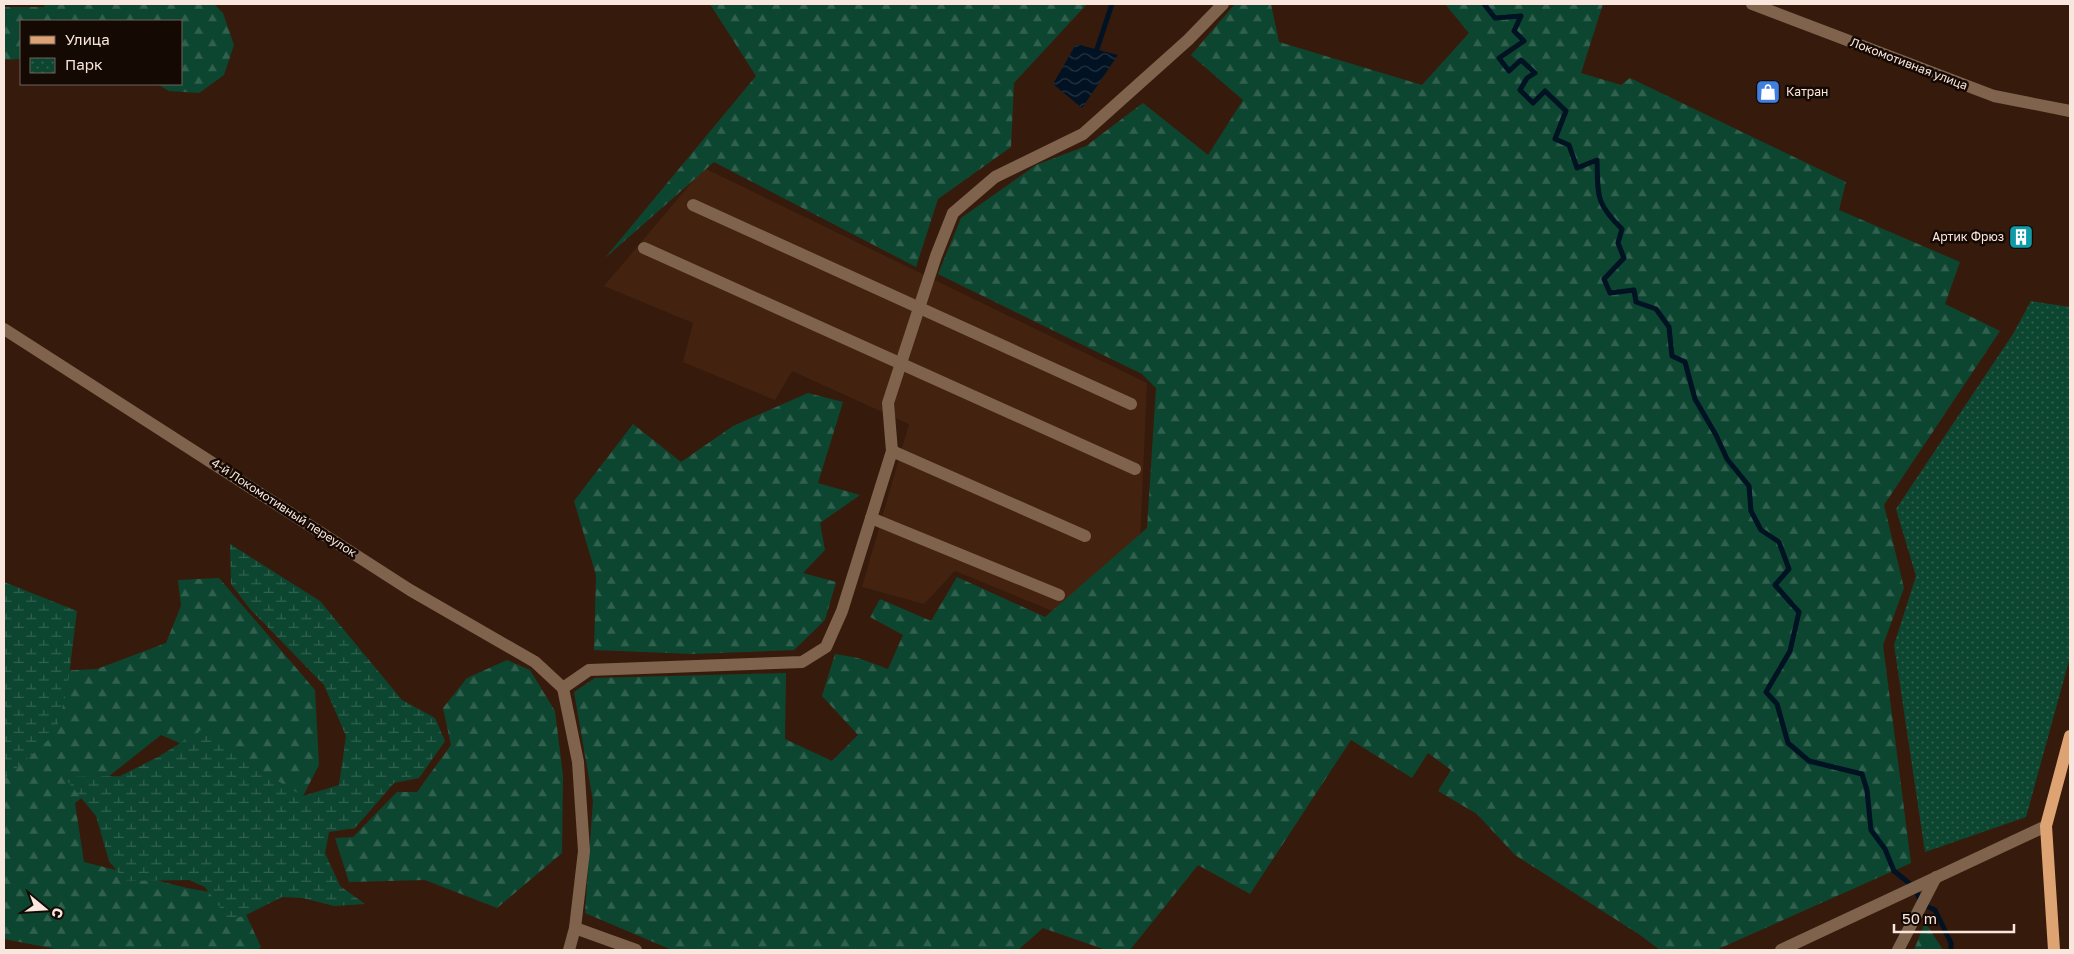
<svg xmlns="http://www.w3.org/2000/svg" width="2074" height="954" font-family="'Golos Text',sans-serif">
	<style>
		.built { fill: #432210 }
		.forest { fill: url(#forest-firs) }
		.wetland { fill: url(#wetland-marsh) }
		.park { fill: url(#park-dots) }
		.water { fill: url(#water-waves) }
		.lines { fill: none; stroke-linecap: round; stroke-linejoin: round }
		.stream { stroke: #011223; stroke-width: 5 }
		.minor { stroke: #7f634c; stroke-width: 12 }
		.major { stroke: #dda372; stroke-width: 12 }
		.labels { text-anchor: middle; stroke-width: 5; stroke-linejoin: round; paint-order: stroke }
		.street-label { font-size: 12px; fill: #f9e6dd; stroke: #150904 }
		.poi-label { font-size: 12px; fill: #f9e6dd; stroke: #150904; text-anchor: start }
	</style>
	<defs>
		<pattern id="forest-firs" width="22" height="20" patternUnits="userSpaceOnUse" patternTransform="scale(1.25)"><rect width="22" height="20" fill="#0d4630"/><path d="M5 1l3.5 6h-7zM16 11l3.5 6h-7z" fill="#31614e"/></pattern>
		<pattern id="wetland-marsh" width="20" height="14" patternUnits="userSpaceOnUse" patternTransform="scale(1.25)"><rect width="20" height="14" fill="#0d4630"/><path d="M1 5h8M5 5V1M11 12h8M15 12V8" fill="none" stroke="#31614e"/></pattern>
		<pattern id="park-dots" width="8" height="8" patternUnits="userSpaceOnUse" patternTransform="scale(1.25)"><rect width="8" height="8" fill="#0d4630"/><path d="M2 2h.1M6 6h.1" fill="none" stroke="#31614e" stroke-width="1.8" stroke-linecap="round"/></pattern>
		<pattern id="water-waves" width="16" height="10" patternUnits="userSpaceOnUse" patternTransform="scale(1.25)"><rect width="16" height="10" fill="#011223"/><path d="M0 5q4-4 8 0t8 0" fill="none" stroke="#273442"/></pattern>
	</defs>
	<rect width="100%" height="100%" fill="#361b0d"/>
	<!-- built -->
	<polygon class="built" points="704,168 1147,383 1140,541 1060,614 955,571 924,604 862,587 909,424 792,371 775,400 683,362 693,323 604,286"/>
	<!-- forest -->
	<g class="forest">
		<polygon points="47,4 214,4 223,13 234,45 224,75 199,93 169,91 157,84 181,84 181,21 21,21 21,59 4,60 4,7 43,7"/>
		<polygon points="710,4 1087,4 1014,83 1011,147 938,199 916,267 714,162 605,258 756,76"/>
		<polygon points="1235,4 1271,4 1279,42 1422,85 1469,33 1445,4 1603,4 1581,73 1621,85 1630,78 1846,182 1839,210 1960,262 1945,304 2000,331 1884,505 1904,588 1883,645 1911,863 1716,950 1660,950 1640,935 1515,855 1477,814 1438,791 1451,770 1428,753 1412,778 1351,740 1250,894 1198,865 1130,950 1106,950 1043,928 1018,950 672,950 585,913 593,801 574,692 595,678 786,673 785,739 832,761 858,735 822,696 835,654 858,658 888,669 903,635 870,617 880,599 931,621 957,577 1045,617 1147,528 1156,388 1142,374 938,274 961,218 1036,165 1086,146 1143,103 1208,155 1243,100 1191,55"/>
		<polygon points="808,393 843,402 818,483 860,495 820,523 825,550 803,573 836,582 825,620 794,650 692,654 594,650 596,575 574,501 633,424 681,462 733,426"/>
		<polygon points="219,578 315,690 319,765 303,796 161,735 75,803 84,862 187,888 238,897 261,947 258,950 61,950 4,939 4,706 36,672 97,669 166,643 181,606 178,580"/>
		<polygon points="507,660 530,670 555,711 563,776 562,853 497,908 425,880 349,882 335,838 353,837 397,792 417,792 451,745 443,708 467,678"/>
		<polygon points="1925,922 1943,950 1914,950"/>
	</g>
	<!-- wetland -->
	<g class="wetland">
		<polygon points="230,544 320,601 402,700 435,718 445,741 419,778 394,783 355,828 329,832 325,853 340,886 365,904 334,906 303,898 282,897 244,916 229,920 205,887 189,880 125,881 109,861 96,816 64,777 120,776 158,757 201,730 246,762 303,796 339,785 346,736 324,685 250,609 231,584"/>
		<polygon points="4,582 77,611 67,691 55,734 4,779"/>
	</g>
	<!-- park -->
	<polygon class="park" points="2031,301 2070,307 2070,657 2026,817 1925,852 1894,645 1916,576 1896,509 2013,334"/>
	<!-- water -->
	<polygon class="water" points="1076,44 1118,55 1082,108 1053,84"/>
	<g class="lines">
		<!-- stream -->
		<g class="stream">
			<path d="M1484,4L1495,18L1521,16L1514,31L1524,41L1499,58L1509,71L1521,60L1535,73L1527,78L1520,90L1533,103L1545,91L1566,111L1555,139L1569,145L1577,168L1597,160C1598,195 1595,203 1622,229L1618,243L1624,258L1604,279L1610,293L1634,290L1636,302L1656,309L1669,327L1672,356L1685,362L1695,399L1716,435L1727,459L1749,486L1751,511L1761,530L1779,542L1789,569L1775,585L1799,612L1790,651L1766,692L1777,704L1788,743L1809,761L1862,774L1867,790L1871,830L1885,849L1894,871L1914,887L1922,904L1935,910L1951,943V950"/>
			<polyline points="1097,49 1112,4"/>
		</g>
		<!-- minor -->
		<g class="minor">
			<polyline points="1752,4 1994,96 2070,111"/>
			<polyline points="693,205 1131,404"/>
			<polyline points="644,248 1135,469"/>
			<polyline points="4,329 410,590 535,662 563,688"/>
			<polyline points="892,451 1085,536"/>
			<polyline points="871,518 1059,595"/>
			<polyline points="563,688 589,670 802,662 826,647 842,611 892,451 888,403 936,256 953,213 995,177 1083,134 1188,40 1223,4"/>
			<polyline points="563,688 578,762 584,851 575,928 569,950"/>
			<polyline points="575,928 636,950"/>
			<polyline points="1781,950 2046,826"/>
			<polyline points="1898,950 1936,877"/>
		</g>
		<!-- major -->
		<polyline class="major" points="2054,950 2046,826 2070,736"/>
	</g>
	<!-- icons -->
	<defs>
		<symbol id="shop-square" viewBox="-11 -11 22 22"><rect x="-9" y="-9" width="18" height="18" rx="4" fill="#3f7fe0" stroke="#150904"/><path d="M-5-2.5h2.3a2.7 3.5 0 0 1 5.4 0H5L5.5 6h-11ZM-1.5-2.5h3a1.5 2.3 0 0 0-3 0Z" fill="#fff"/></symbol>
		<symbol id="building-square" viewBox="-11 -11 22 22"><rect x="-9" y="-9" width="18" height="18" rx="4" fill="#0f9aa8" stroke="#150904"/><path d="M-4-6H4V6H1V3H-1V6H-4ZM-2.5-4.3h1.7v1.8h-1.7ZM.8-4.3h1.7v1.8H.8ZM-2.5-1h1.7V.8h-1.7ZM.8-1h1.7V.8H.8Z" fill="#fff"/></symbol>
	</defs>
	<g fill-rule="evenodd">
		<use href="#shop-square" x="1754" y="78" width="28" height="28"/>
		<use href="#building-square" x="2007" y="223" width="28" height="28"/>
	</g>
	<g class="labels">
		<!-- street labels -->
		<g class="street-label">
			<text transform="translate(1909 64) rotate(21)" y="4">Локомотивная улица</text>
			<text transform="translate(284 508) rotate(33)" y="4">4-й Локомотивный переулок</text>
		</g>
		<!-- poi labels -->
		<g class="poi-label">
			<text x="1786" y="96">Катран</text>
			<text x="2004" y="241" text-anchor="end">Артик Фрюз</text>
		</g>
	</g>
	<!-- border -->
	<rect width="2074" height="954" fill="none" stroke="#f9e6dd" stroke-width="10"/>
	<!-- legend -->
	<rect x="20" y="20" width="162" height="65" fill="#150904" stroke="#70615b"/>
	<rect x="30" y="36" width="25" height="8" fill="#dda372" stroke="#70615b"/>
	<text x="65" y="45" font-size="15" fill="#f9e6dd">Улица</text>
	<rect x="30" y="58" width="25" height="15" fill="url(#park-dots)" stroke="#70615b"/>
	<text x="65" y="70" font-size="15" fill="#f9e6dd">Парк</text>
	<!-- north arrow -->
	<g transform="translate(45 909) rotate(108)" stroke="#150904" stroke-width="4" paint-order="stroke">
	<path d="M0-4L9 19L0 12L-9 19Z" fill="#f9e6dd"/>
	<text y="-8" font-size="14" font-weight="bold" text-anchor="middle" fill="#f9e6dd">С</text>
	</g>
	<!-- scale -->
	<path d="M1894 924v8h120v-8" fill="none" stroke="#f9e6dd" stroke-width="2.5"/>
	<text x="1902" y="924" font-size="15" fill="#f9e6dd" stroke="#150904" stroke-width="4" paint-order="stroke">50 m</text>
</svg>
